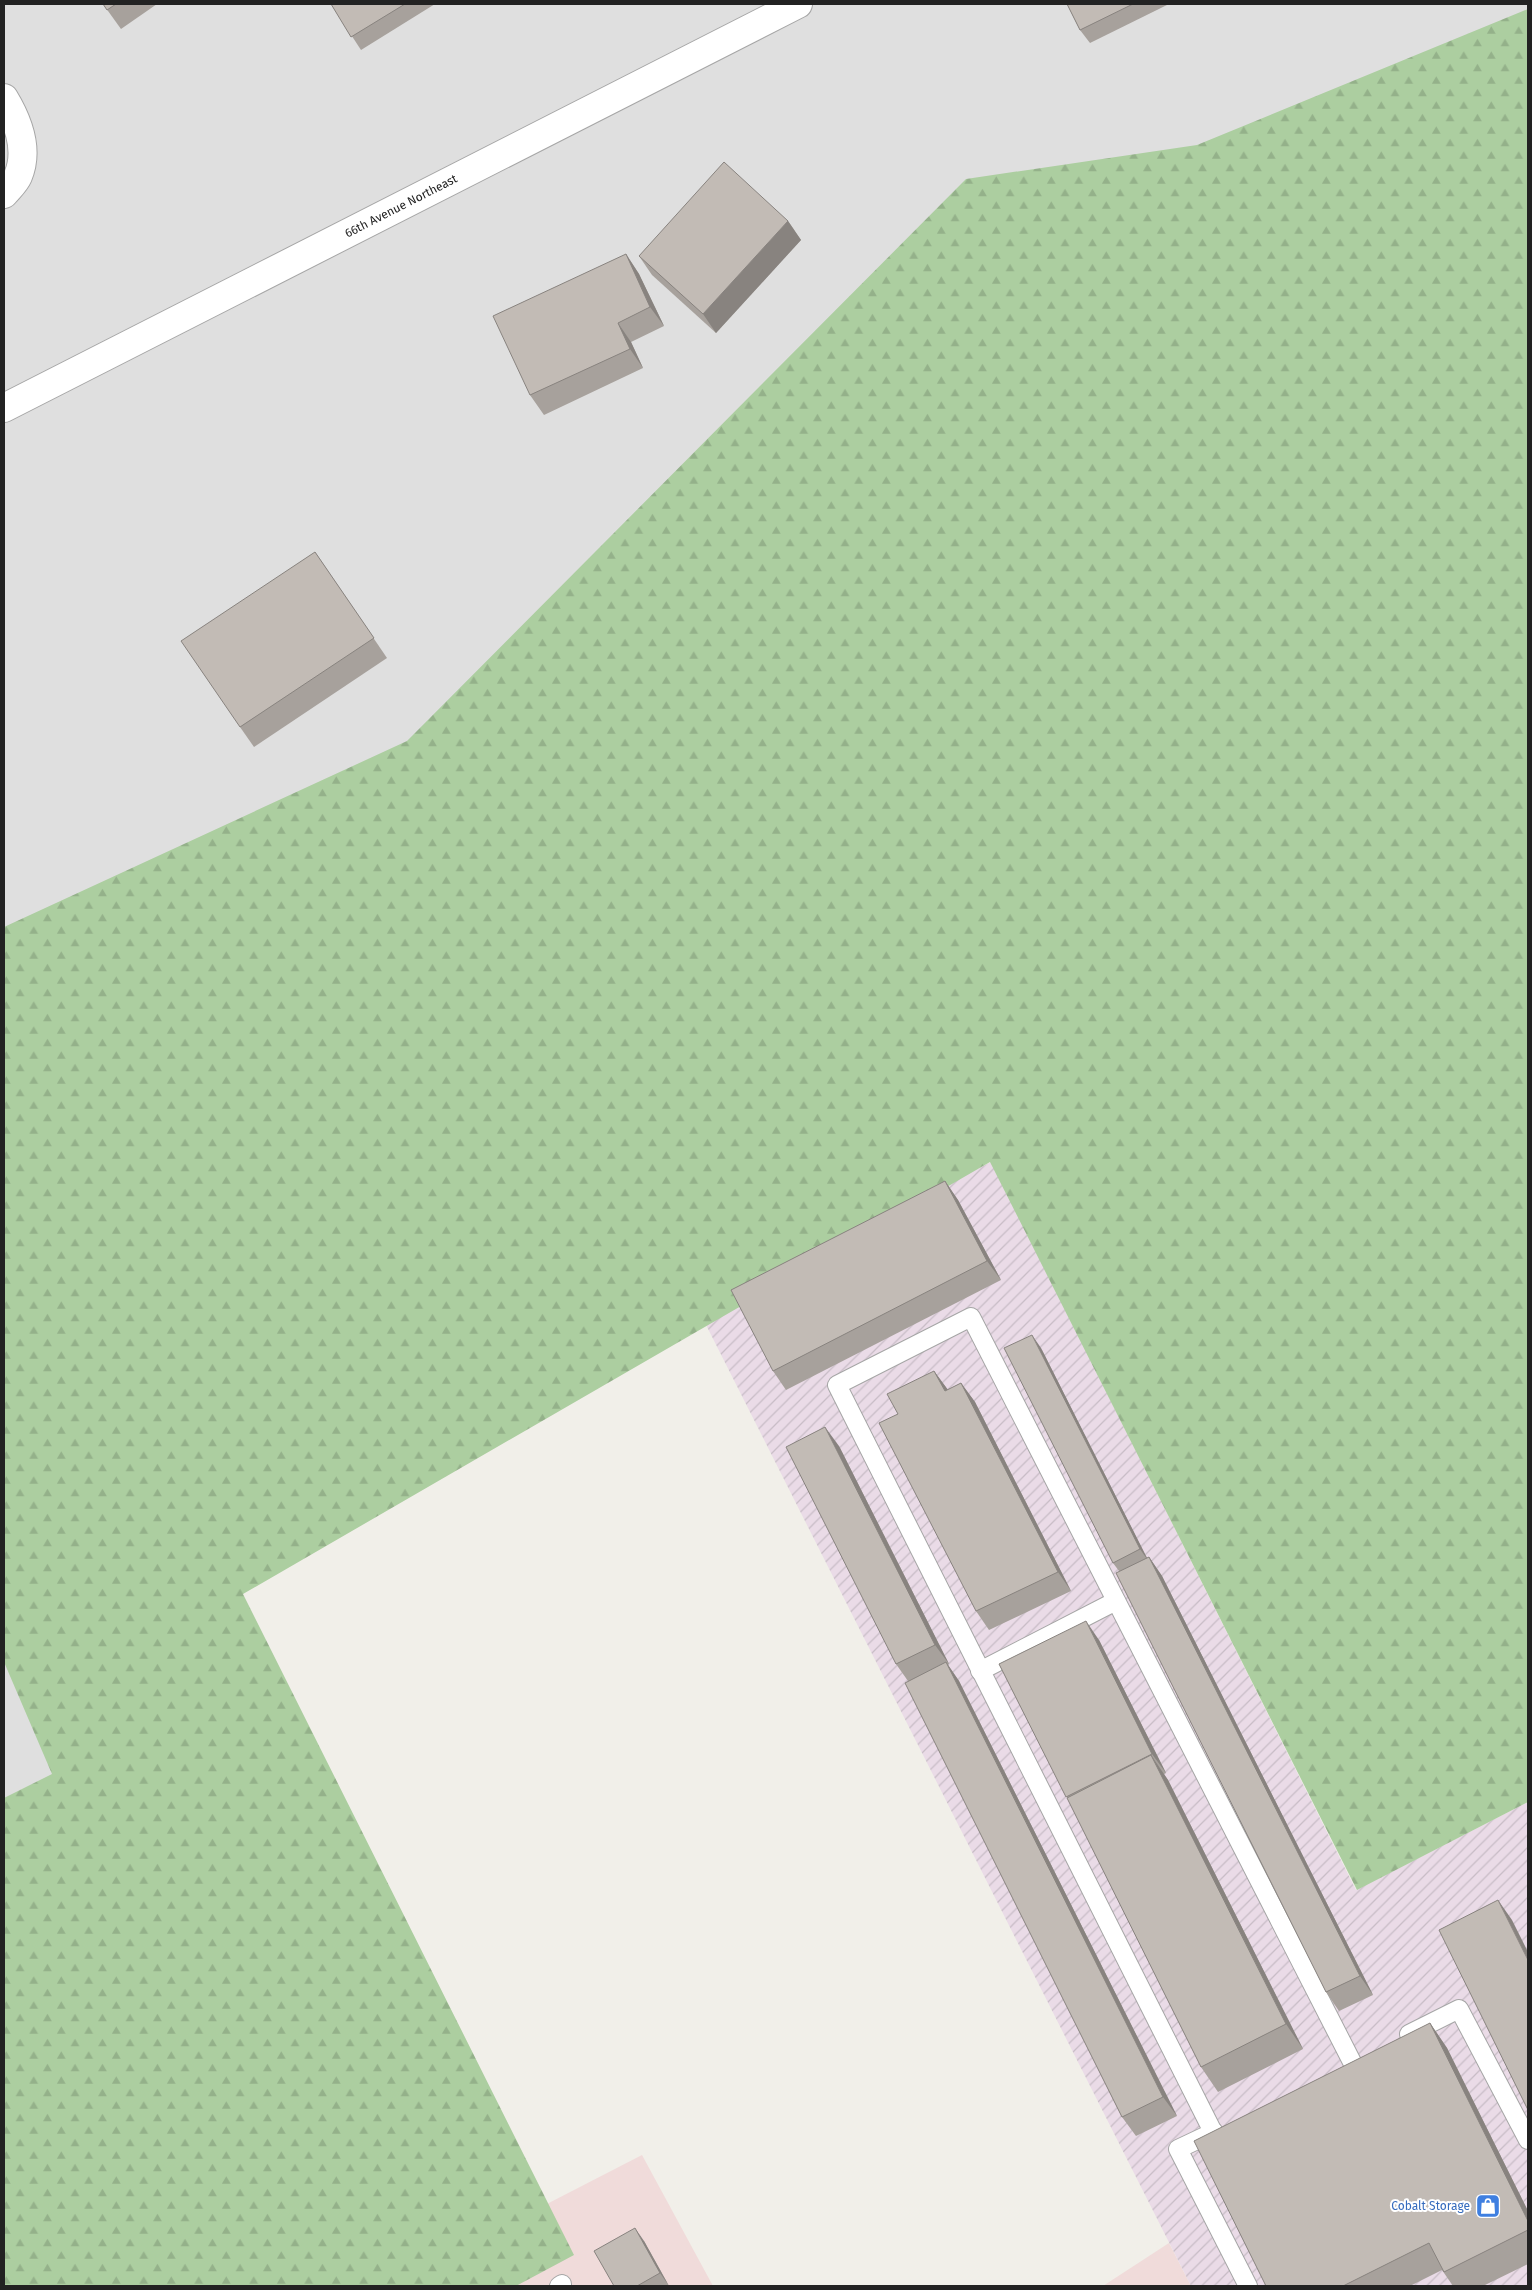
<svg xmlns="http://www.w3.org/2000/svg" width="1532" height="2290" font-family="'Fira Sans',sans-serif">
	<style>
		.residential { fill: #dfdfdf }
		.commercial { fill: #f0dbda }
		.industrial { fill: url(#industrial-furrows) }
		.forest { fill: url(#forest-firs) }
		.lines { fill: none; stroke-linecap: round; stroke-linejoin: round }
		.lane-casing { stroke: #a6a6a6; stroke-width: 20 }
		.street-casing { stroke: #a6a6a6; stroke-width: 30 }
		.lane { stroke: #fff; stroke-width: 18 }
		.street { stroke: #fff; stroke-width: 28 }
		.wall { fill: #a7a19c }
		.shaded-wall { fill: #88837f }
		.building { fill: #c2bbb5; stroke: #88837f }
		.labels { text-anchor: middle; stroke-width: 4; stroke-linejoin: round; paint-order: stroke }
		.street-label { font-size: 12px; fill: #222; stroke: #fff }
		.shop-label { font-size: 12px; fill: #366cbe; stroke: #fff; text-anchor: end }
	</style>
	<defs>
		<pattern id="industrial-furrows" width="10" height="10" patternUnits="userSpaceOnUse" patternTransform="scale(1.25)"><rect width="10" height="10" fill="#eadbe7"/><path d="M-1 1l2-2M0 10L10 0M9 11l2-2" fill="none" stroke="#c8bcc6"/></pattern>
		<pattern id="forest-firs" width="22" height="20" patternUnits="userSpaceOnUse" patternTransform="scale(1.25)"><rect width="22" height="20" fill="#accea0"/><path d="M5 1l3.5 6h-7zM16 11l3.5 6h-7z" fill="#94b18a"/></pattern>
	</defs>
	<rect width="100%" height="100%" fill="#f1efe9"/>
	<!-- residential -->
	<g class="residential">
		<polygon points="4,4 1528,4 1528,278 4,1111"/>
		<polygon points="4,1524 124,1744 4,1806"/>
	</g>
	<!-- commercial -->
	<g class="commercial">
		<polygon points="642,2155 713,2286 388,2286"/>
		<polygon points="1169,2243 1191,2286 1103,2286"/>
	</g>
	<!-- industrial -->
	<polygon class="industrial" points="991,1162 1356,1890 1528,1802 1528,2286 1191,2286 699,1311"/>
	<!-- forest -->
	<polygon class="forest" points="1528,9 1528,1802 1357,1890 990,1162 243,1594 574,2255 516,2286 4,2286 4,1798 52,1774 4,1662 4,927 407,741 966,179 1197,145"/>
	<g class="lines">
		<defs>
			<g id="lane">
				<polyline points="980,1671 1116,1601"/>
				<polyline points="1409,2034 1459,2009 1528,2140"/>
				<polyline points="1213,2132 837,1385 971,1317 1352,2062"/>
				<polyline points="1214,2132 1178,2149 1248,2286"/>
				<polyline points="559,2286 562,2284"/>
			</g>
			<g id="street">
				<path d="M4,98C18,121 29,150 18,176C15,183 8,189 4,194"/>
				<polyline points="4,408 798,4"/>
			</g>
		</defs>
		<!-- lane casing -->
		<use href="#lane" class="lane-casing"/>
		<!-- street casing -->
		<use href="#street" class="street-casing"/>
		<!-- lane -->
		<use href="#lane" class="lane"/>
		<!-- street -->
		<use href="#street" class="street"/>
	</g>
	<!-- wall -->
	<g class="wall">
		<polygon points="103,4 157,4 121,29"/>
		<polygon points="331,4 435,4 361,50"/>
		<polygon points="1067,4 1169,4 1090,43 1080,30"/>
		<polygon points="788,221 801,240 716,333 652,275 639,256"/>
		<polygon points="626,254 639,274 664,326 631,342 643,368 544,415 530,395"/>
		<polygon points="315,552 387,658 254,747 240,727"/>
		<polygon points="945,1181 958,1200 1001,1280 786,1390 773,1371"/>
		<polygon points="1041,1348 1147,1558 1149,1557 1162,1576 1373,1995 1339,2011 1326,1992 1119,1571 1113,1563"/>
		<polygon points="934,1371 948,1390 961,1383 975,1402 1071,1591 989,1630 976,1611"/>
		<polygon points="839,1446 949,1664 948,1665 959,1681 1177,2116 1136,2136 1122,2117 908,1681 896,1664"/>
		<polygon points="1099,1640 1166,1773 1164,1774 1168,1780 1303,2049 1218,2092 1201,2067 1067,1797 999,1664"/>
		<polygon points="1430,2023 1447,2048 1528,2211 1528,2264 1483,2286 1453,2286 1442,2270 1410,2286 1266,2286"/>
		<polygon points="644,2241 669,2286 614,2286"/>
	</g>
	<!-- shaded-wall -->
	<g class="shaded-wall">
		<polygon points="788,221 801,240 716,333 703,314"/>
		<polygon points="626,254 639,274 664,326 650,307"/>
		<polygon points="618,323 631,342 643,368 630,349"/>
		<polygon points="945,1181 958,1200 1001,1280 987,1261"/>
		<polygon points="1032,1335 1041,1348 1149,1562 1140,1549"/>
		<polygon points="934,1371 948,1390 945,1391"/>
		<polygon points="961,1383 975,1402 1071,1591 1058,1572"/>
		<polygon points="825,1427 839,1446 949,1664 935,1645"/>
		<polygon points="1149,1557 1162,1576 1373,1995 1360,1976"/>
		<polygon points="1086,1621 1099,1640 1166,1773 1152,1754"/>
		<polygon points="946,1662 959,1681 1177,2116 1163,2097"/>
		<polygon points="1151,1755 1168,1780 1303,2049 1286,2024"/>
		<polygon points="1498,1900 1512,1920 1528,1952 1528,1960"/>
		<polygon points="1430,2023 1447,2048 1528,2211 1528,2221"/>
		<polygon points="635,2228 644,2241 669,2286 660,2273"/>
	</g>
	<!-- building -->
	<g class="building">
		<polygon points="103,4 116,4 107,10"/>
		<polygon points="331,4 405,4 351,37"/>
		<polygon points="1067,4 1133,4 1080,30"/>
		<polygon points="724,162 788,221 703,314 639,256"/>
		<polygon points="626,254 650,307 618,323 630,349 530,395 493,316"/>
		<polygon points="315,552 374,638 240,727 181,641"/>
		<polygon points="945,1181 987,1261 773,1371 731,1290"/>
		<polygon points="1032,1335 1140,1549 1113,1563 1004,1348"/>
		<polygon points="934,1371 945,1391 961,1383 1058,1572 976,1611 879,1423 898,1414 887,1394"/>
		<polygon points="825,1427 935,1645 896,1664 786,1447"/>
		<polygon points="1149,1557 1360,1976 1326,1992 1116,1573"/>
		<polygon points="1086,1621 1152,1754 1066,1797 999,1664"/>
		<polygon points="946,1662 1163,2097 1122,2117 905,1683"/>
		<polygon points="1151,1755 1286,2024 1201,2067 1067,1798"/>
		<polygon points="1498,1900 1528,1960 1528,2110 1439,1930"/>
		<polygon points="1430,2023 1528,2221 1528,2230 1444,2272 1429,2243 1343,2286 1266,2286 1194,2141"/>
		<polygon points="635,2228 660,2273 637,2286 614,2286 594,2251"/>
	</g>
	<!-- icons -->
	<defs>
		<symbol id="shop-square" viewBox="-11 -11 22 22"><rect x="-9" y="-9" width="18" height="18" rx="4" fill="#3f7fe0" stroke="#fff"/><path d="M-5-2.5h2.3a2.7 3.5 0 0 1 5.4 0H5L5.5 6h-11ZM-1.5-2.5h3a1.5 2.3 0 0 0-3 0Z" fill="#fff"/></symbol>
	</defs>
	<g fill-rule="evenodd">
		<use href="#shop-square" x="1474" y="2192" width="28" height="28"/>
	</g>
	<g class="labels">
		<!-- street labels -->
		<g class="street-label">
			<text transform="translate(401 206) rotate(-27)" y="4">66th Avenue Northeast</text>
		</g>
		<!-- shop labels -->
		<g class="shop-label">
			<text x="1470" y="2210">Cobalt Storage</text>
		</g>
	</g>
	<!-- border -->
	<rect width="1532" height="2290" fill="none" stroke="#222222" stroke-width="10"/>
</svg>
